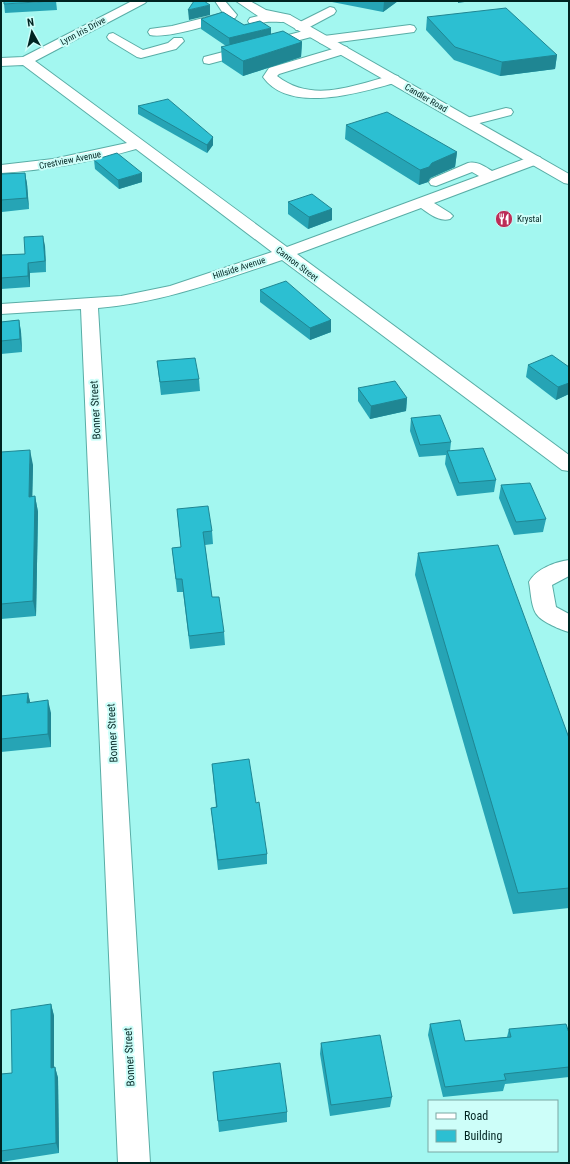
<svg xmlns="http://www.w3.org/2000/svg" width="570" height="1164" font-family="'Roboto Condensed',sans-serif">
	<style>
		.lines { fill: none; stroke-linecap: round; stroke-linejoin: round }
		.minor-casing { stroke: #59ada6; stroke-width: 2 }
		.major-casing { stroke: #59ada6; stroke-width: 2 }
		.minor { fill: #fff; fill-rule: evenodd }
		.major { fill: #fff; fill-rule: evenodd }
		.wall { fill: #26a4b5 }
		.shaded-wall { fill: #1f8693 }
		.building { fill: #2cbfd2; stroke: #1f8693 }
		.labels { text-anchor: middle; stroke-width: 4; stroke-linejoin: round; paint-order: stroke }
		.far-street-label { font-size: 9px; fill: #002421; stroke: #cdfef9 }
		.far-poi-label { font-size: 9px; fill: #002421; stroke: #cdfef9; text-anchor: start }
		.street-label { font-size: 11px; fill: #002421; stroke: #cdfef9 }
	</style>
	<rect width="100%" height="100%" fill="#a3f7f0"/>
	<g class="lines">
		<defs>
			<g id="minor">
				<path d="M132,1H147L145,3L35,61L287,247L479,176L472,172L436,186L431,185L429,182L431,179L468,163C477,161 484,166 492,171L530,157L535,156L540,157L542,160L540,163L434,203L450,213L453,216L450,219C439,222 430,214 421,208L297,254L569,455V471L562,470L282,260C222,280 162,303 98,308L150,1163H118L81,309L1,314V304L121,296L170,286L272,252L136,149C91,162 47,170 1,173V165L53,159L127,143L23,65L1,66V58L23,57Z"/>
				<path d="M215,1H225L237,15L235,18C215,23 168,39 150,35L148,32L150,29L172,26L223,13Z"/>
				<polygon points="330,7 334,8 336,11 334,14 304,30 296,30 294,27 296,24"/>
				<path d="M267,14L290,15L292,18L290,21C282,23 274,21 266,22C260,23 256,25 250,24L248,21L250,18Z"/>
				<polygon points="410,25 414,26 416,29 414,32 324,44 320,43 318,40 320,37 324,36"/>
				<polygon points="311,29 315,30 317,33 315,36 209,64 204,63 203,60 204,57"/>
				<polygon points="113,33 143,50 168,43 174,38 182,38 184,41 176,49 141,58 137,57 109,40 107,37 109,34"/>
				<path d="M343,46L347,47L349,50L347,53L279,74L277,76C313,104 354,85 393,75L398,76L400,79L398,82C362,92 290,115 263,77L269,68Z"/>
				<polygon points="506,108 511,109 513,112 511,115 468,126 463,125 461,122 463,119"/>
				<path d="M569,560V576L552,585L556,607L569,614V632C561,630 543,622 538,616C531,609 531,592 529,582C536,569 555,562 569,560Z"/>
			</g>
			<polygon id="major" points="236,1 250,1 266,10 290,15 569,174 569,184 564,183 282,21 258,16"/>
		</defs>
		<!-- minor casing -->
		<use href="#minor" class="minor-casing"/>
		<!-- major casing -->
		<use href="#major" class="major-casing"/>
		<!-- minor -->
		<use href="#minor" class="minor"/>
		<!-- major -->
		<use href="#major" class="major"/>
	</g>
	<!-- wall -->
	<g class="wall">
		<polygon points="56,1 57,10 5,13 4,4"/>
		<polygon points="327,1 398,1 383,12"/>
		<polygon points="427,17 557,55 555,69 500,76 454,60 426,30"/>
		<polygon points="201,19 244,25 271,35 302,42 301,57 243,76 222,62 221,47 226,46 201,29"/>
		<polygon points="138,106 213,137 213,145 207,153 138,114"/>
		<polygon points="346,125 457,152 455,167 430,178 428,182 419,185 345,139"/>
		<polygon points="94,160 142,182 119,189 95,169"/>
		<polygon points="25,173 27,184 29,209 2,212 1,174"/>
		<polygon points="288,202 332,209 332,220 308,229 288,214"/>
		<polygon points="45,246 46,272 30,273 30,287 1,289 1,255 25,254"/>
		<polygon points="260,290 331,320 331,332 310,340 260,302"/>
		<polygon points="19,320 21,332 22,352 1,354 1,322"/>
		<polygon points="157,361 199,379 200,391 161,395"/>
		<polygon points="528,365 569,367 569,394 556,400 526,377"/>
		<polygon points="358,388 407,398 406,411 370,419 358,401"/>
		<polygon points="411,418 451,442 450,451 496,480 494,492 457,496 445,464 446,455 419,457 410,431"/>
		<polygon points="1,452 33,465 32,497 35,496 38,512 36,616 1,619"/>
		<polygon points="501,485 546,519 543,532 514,535 499,498"/>
		<polygon points="177,509 212,531 213,544 205,545 212,597 224,632 225,645 190,649 183,592 177,592 172,548 181,547"/>
		<polygon points="418,553 569,738 569,908 513,914 415,575"/>
		<polygon points="28,693 30,702 51,713 51,747 1,752 1,696"/>
		<polygon points="212,764 256,803 267,854 267,864 218,870 211,808 216,807"/>
		<polygon points="51,1004 54,1016 54,1067 55,1067 58,1078 59,1153 1,1162 1,1074 12,1073"/>
		<polygon points="430,1024 465,1041 507,1037 509,1029 569,1033 569,1077 505,1084 503,1091 443,1097 428,1035"/>
		<polygon points="321,1043 392,1097 390,1107 330,1116 320,1054"/>
		<polygon points="213,1072 287,1112 287,1122 219,1132"/>
	</g>
	<!-- shaded-wall -->
	<g class="shaded-wall">
		<polygon points="385,1 398,1 383,12 384,2"/>
		<polygon points="458,1 471,1 458,3"/>
		<polygon points="210,5 210,15 189,20 188,10"/>
		<polygon points="271,28 271,38 230,49 229,38"/>
		<polygon points="302,42 301,57 243,76 243,61"/>
		<polygon points="557,55 555,69 500,76 502,62"/>
		<polygon points="213,137 213,145 207,153 207,145"/>
		<polygon points="457,152 455,167 430,178 428,182 419,185 420,170 432,163"/>
		<polygon points="25,173 27,184 29,209 27,198"/>
		<polygon points="142,173 142,182 119,189 118,180"/>
		<polygon points="332,209 332,220 308,229 309,217"/>
		<polygon points="43,236 45,246 46,272 45,261"/>
		<polygon points="28,263 30,273 30,287 28,276"/>
		<polygon points="19,320 21,332 22,352 20,339"/>
		<polygon points="331,320 331,332 310,340 310,328"/>
		<polygon points="569,383 569,394 556,400 558,387"/>
		<polygon points="407,398 406,411 370,419 371,406"/>
		<polygon points="30,450 33,465 32,512 29,497"/>
		<polygon points="35,496 38,512 36,616 33,601"/>
		<polygon points="28,693 31,706 27,703"/>
		<polygon points="48,700 51,713 51,747 48,734"/>
		<polygon points="51,1004 54,1016 54,1079 51,1068"/>
		<polygon points="55,1067 58,1078 59,1153 56,1143"/>
	</g>
	<!-- building -->
	<g class="building">
		<polygon points="4,1 52,1 4,4"/>
		<polygon points="194,1 204,1 210,5 188,10"/>
		<polygon points="506,8 557,55 502,62 455,47 427,17"/>
		<polygon points="223,12 244,25 260,21 271,28 229,38 201,19"/>
		<polygon points="283,31 302,42 243,61 221,47"/>
		<polygon points="168,99 213,137 207,145 138,106"/>
		<polygon points="387,112 457,152 432,163 429,167 420,170 346,125"/>
		<polygon points="117,153 142,173 118,180 94,160"/>
		<polygon points="25,173 27,198 1,200 1,174"/>
		<polygon points="312,194 332,209 309,217 288,202"/>
		<polygon points="43,236 45,261 28,263 28,276 1,278 1,255 25,254 24,237"/>
		<polygon points="286,281 331,320 310,328 260,290"/>
		<polygon points="19,320 20,339 1,341 1,322"/>
		<polygon points="552,355 569,367 569,383 558,387 528,365"/>
		<polygon points="195,358 199,379 160,382 157,361"/>
		<polygon points="395,381 407,398 371,406 358,388"/>
		<polygon points="440,415 451,442 420,445 411,418"/>
		<polygon points="483,448 496,480 459,483 447,451"/>
		<polygon points="30,450 29,497 35,496 33,601 1,604 1,452"/>
		<polygon points="530,483 546,519 516,522 501,485"/>
		<polygon points="208,506 212,531 203,532 212,597 219,597 224,632 189,636 182,579 176,579 172,548 181,547 177,509"/>
		<polygon points="498,545 569,738 569,888 518,893 418,553"/>
		<polygon points="28,693 27,703 48,700 48,734 1,739 1,696"/>
		<polygon points="249,759 256,803 259,802 267,854 218,860 211,808 217,807 212,764"/>
		<polygon points="51,1004 51,1068 55,1067 56,1143 1,1151 1,1074 12,1073 11,1010"/>
		<polygon points="460,1020 465,1041 511,1037 509,1029 566,1024 569,1033 569,1067 504,1074 506,1080 445,1087 430,1024"/>
		<polygon points="380,1035 392,1097 331,1105 321,1043"/>
		<polygon points="280,1063 287,1112 218,1121 213,1072"/>
	</g>
	<!-- icons -->
	<defs>
		<symbol id="restaurant-disc" viewBox="-11 -11 22 22"><circle r="9.5" fill="#bc2d57" stroke="#cdfef9"/><path d="M-5-6h1v4h1v-4h1v4h1v-4h1v5L-1.5 .5V6h-2V.5L-5-1ZM5-6V6H3V1.5H1.5Q1.5-4 5-6Z" fill="#fff"/></symbol>
	</defs>
	<g fill-rule="evenodd">
		<use href="#restaurant-disc" x="494" y="209" width="20" height="20"/>
	</g>
	<g class="labels">
		<!-- far-street labels -->
		<g class="far-street-label">
			<text transform="translate(83 31) rotate(-28)" y="3">Lynn Iris Drive</text>
			<text transform="translate(426 98) rotate(30)" y="3">Candler Road</text>
			<text transform="translate(70 160) rotate(-11)" y="3">Crestview Avenue</text>
			<text transform="translate(297 264) rotate(37)" y="3">Cannon Street</text>
			<text transform="translate(239 268) rotate(-18)" y="3">Hillside Avenue</text>
		</g>
		<!-- far-poi labels -->
		<g class="far-poi-label">
			<text x="517" y="222">Krystal</text>
		</g>
		<!-- street labels -->
		<g class="street-label">
			<text transform="translate(95 410) rotate(-93)" y="4">Bonner Street</text>
			<text transform="translate(112 733) rotate(-93)" y="4">Bonner Street</text>
			<text transform="translate(129 1057) rotate(-93)" y="4">Bonner Street</text>
		</g>
	</g>
	<!-- border -->
	<rect width="570" height="1164" fill="none" stroke="#002421" stroke-width="4"/>
	<!-- legend -->
	<rect x="428" y="1100" width="130" height="52" fill="#cdfef9" stroke="#7ba7a3"/>
	<rect x="436" y="1113" width="20" height="6" fill="#ffffff" stroke="#7ba7a3"/>
	<text x="464" y="1120" font-size="12" fill="#002421">Road</text>
	<rect x="436" y="1130" width="20" height="12" fill="#2cbfd2" stroke="#7ba7a3"/>
	<text x="464" y="1140" font-size="12" fill="#002421">Building</text>
	<!-- north arrow -->
	<g transform="translate(32 32) rotate(352)" stroke="#cdfef9" stroke-width="3" paint-order="stroke">
	<path d="M0-3L7 15L0 10L-7 15Z" fill="#002421"/>
	<text y="-6" font-size="11" font-weight="bold" text-anchor="middle" fill="#002421">N</text>
	</g>
</svg>
